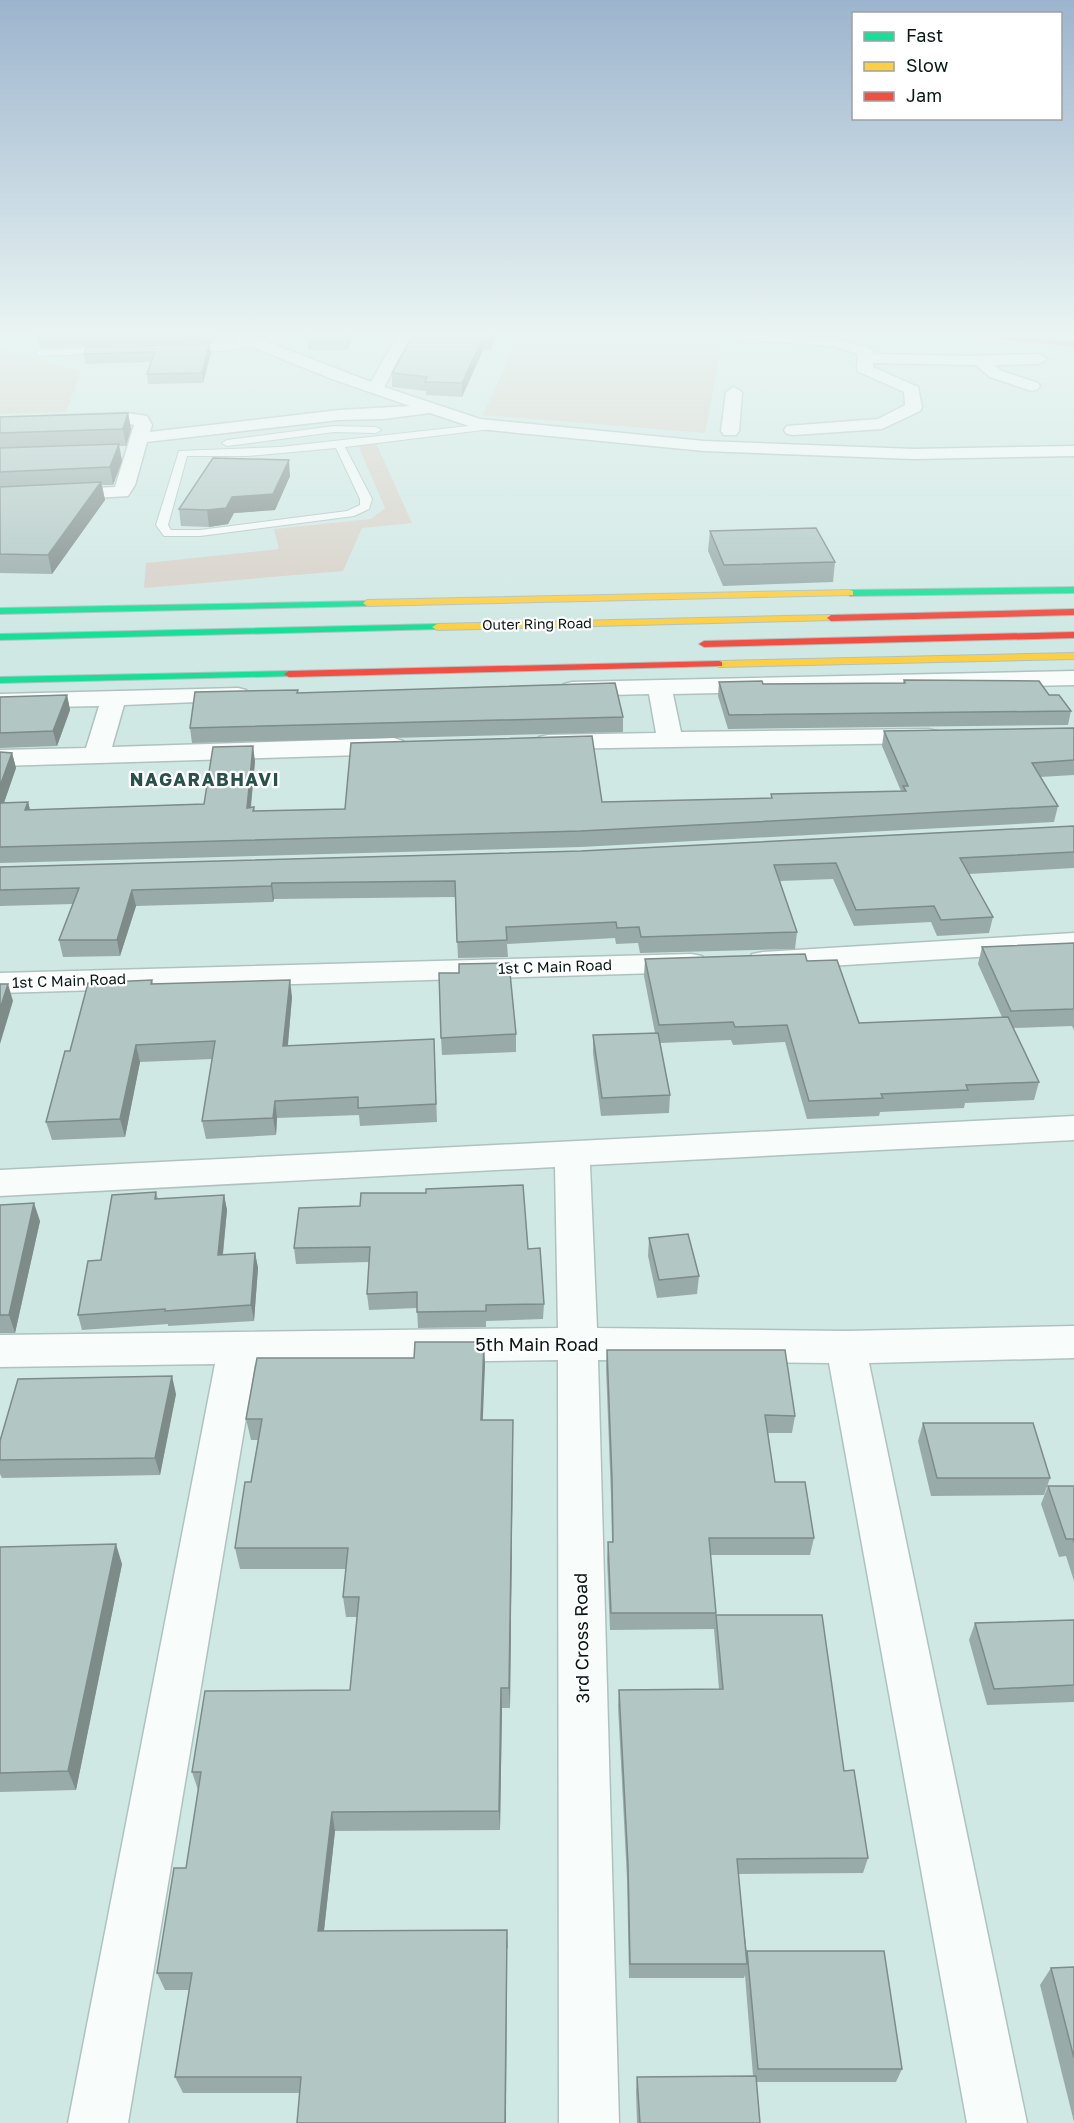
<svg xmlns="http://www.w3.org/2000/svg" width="1074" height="2123" font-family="'Golos Text',sans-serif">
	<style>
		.green { fill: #d8d0c7 }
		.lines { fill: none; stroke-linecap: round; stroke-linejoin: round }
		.lane-casing { stroke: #afc2bf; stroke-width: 2 }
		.street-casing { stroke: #afc2bf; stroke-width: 3 }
		.fast-casing { stroke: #afc2bf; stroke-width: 2 }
		.slow-casing { stroke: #afc2bf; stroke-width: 2 }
		.jam-casing { stroke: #afc2bf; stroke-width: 2 }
		.lane { fill: #f8fcfb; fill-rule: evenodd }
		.street { fill: #f8fcfb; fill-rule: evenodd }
		.fast { fill: #16e098; fill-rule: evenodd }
		.slow { fill: #ffcf43; fill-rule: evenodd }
		.jam { fill: #f24e42; fill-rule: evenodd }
		.wall { fill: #99aba9 }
		.shaded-wall { fill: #7d8b89 }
		.building { fill: #b2c7c4; stroke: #7d8b89; stroke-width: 1.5 }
		.labels { text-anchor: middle; stroke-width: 4.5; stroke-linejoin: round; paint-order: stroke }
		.far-street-label { font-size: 14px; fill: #071815; stroke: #fff }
		.street-label { font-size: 15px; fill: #071815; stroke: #fff }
		.far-district-label { font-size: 18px; font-weight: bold; letter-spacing: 1.5px; fill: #28514a; stroke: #fff }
		.near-street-label { font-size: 18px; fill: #071815; stroke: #fff }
	</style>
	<rect width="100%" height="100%" fill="#d0e8e4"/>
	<!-- green -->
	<g class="green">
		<polygon points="520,333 724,333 705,433 483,415"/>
		<polygon points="0,348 81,372 66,412 0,414"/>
		<polygon points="376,443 412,523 362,528 343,571 144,588 146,563 279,549 274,529 371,519 385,508 358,445"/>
	</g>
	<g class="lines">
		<defs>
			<g id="lane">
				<path d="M254,340L257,341V345C242,348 193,357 182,349L186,346Z"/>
				<polygon points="111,348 114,349 114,353 39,356 35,353 39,350"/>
				<path d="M495,423L500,426L499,428L345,447L372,499L369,509L354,516L200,536H164L156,525L179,451L280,447ZM336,448L360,499V505L347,511L200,530H171L168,525L187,456H248Z"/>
				<polygon points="334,426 376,427 381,430 376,433 334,432 227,446 222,443 227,440"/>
			</g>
			<g id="street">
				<polygon points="223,333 244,333 371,382 399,333 414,333 384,387 480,419 704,441 914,449 1074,446 1074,456 914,459 704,451 478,429 430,413 383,419 339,420 147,442 135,485 128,496 0,504 0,492 115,487 134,425 127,423 0,428 0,418 127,413 147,416 152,425 150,432 339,410 410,406 332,379 225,336"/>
				<polygon points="735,333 836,338 871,349 874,354 968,356 1039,354 1047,359 1039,364 994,365 1002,371 1038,383 1040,386 1038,389 1032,391 990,377 976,365 873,363 873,367 918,387 922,407 920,411 882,429 793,435 787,434 784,430 787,426 878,419 905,405 904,392 859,372 857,369 858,354 834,346 741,340 736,339 734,336"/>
				<polygon points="734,387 742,392 739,431 736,435 724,435 721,431 726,392"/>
				<polygon points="1074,671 1074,685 673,694 681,732 928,729 937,731 940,736 937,741 928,743 548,749 539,747 536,742 539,737 548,735 656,733 649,694 572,696 564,694 560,689 564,684 572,682"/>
				<polygon points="238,688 246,690 250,695 246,700 124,705 112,747 394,738 403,741 407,746 403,751 394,754 0,766 0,750 86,748 99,706 0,708 0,694"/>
				<polygon points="1074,933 1074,951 763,970 752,968 748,961 752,954 763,952"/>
				<polygon points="691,954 702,956 706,963 702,970 691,972 0,993 0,973"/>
				<polygon points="1074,1116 1074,1140 590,1165 597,1328 846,1331 1074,1326 1074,1358 869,1363 1027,2123 967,2123 829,1363 598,1360 619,2123 559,2123 558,1360 255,1364 128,2123 68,2123 215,1364 0,1367 0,1335 558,1328 555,1167 0,1196 0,1170"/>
			</g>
			<g id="fast">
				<polygon points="1074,587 1074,593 850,596 846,593 850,590"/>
				<polygon points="370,601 370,605 367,606 0,614 0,608"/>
				<polygon points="437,624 442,627 440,629 0,640 0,634"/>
				<polygon points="289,671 292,672 292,676 0,683 0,677"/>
			</g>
			<g id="slow">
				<polygon points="850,590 853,591 853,595 367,606 363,603 367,600"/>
				<polygon points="831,615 835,618 834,620 437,630 432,627 437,624"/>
				<polygon points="1074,653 1074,659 719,667 714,664 719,661"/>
			</g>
			<g id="jam">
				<polygon points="937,333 966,333 1074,342 1074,346"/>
				<polygon points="1074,609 1074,615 831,621 827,618 831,615"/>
				<polygon points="1074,632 1074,638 704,647 699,644 704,641"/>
				<polygon points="719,661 722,662 722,666 289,677 284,674 289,671"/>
			</g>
		</defs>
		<!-- lane casing -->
		<use href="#lane" class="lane-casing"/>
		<!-- street casing -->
		<use href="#street" class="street-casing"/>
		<!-- fast casing -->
		<use href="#fast" class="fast-casing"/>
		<!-- slow casing -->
		<use href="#slow" class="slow-casing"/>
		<!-- jam casing -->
		<use href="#jam" class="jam-casing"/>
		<!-- lane -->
		<use href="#lane" class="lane"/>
		<!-- street -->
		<use href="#street" class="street"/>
		<!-- fast -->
		<use href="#fast" class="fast"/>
		<!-- slow -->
		<use href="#slow" class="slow"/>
		<!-- jam -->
		<use href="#jam" class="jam"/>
	</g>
	<!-- wall -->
	<g class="wall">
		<polygon points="38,333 216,333 214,343 40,348 37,335"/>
		<polygon points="309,333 355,333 347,350 308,350 307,337"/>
		<polygon points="414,333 496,333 490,350 483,350 462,397 426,395 426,391 392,387 392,373"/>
		<polygon points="209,344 211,353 203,383 148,384 147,374 151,362 85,364 84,354"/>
		<polygon points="128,413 131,429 126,446 119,446 122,461 113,485 102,485 105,500 52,574 0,573 0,417"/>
		<polygon points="290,476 275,510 234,513 228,524 209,527 181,526 179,509"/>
		<polygon points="710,531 835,562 833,582 723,586 708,551"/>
		<polygon points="904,680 1049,695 1071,711 1068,725 728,729 718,696 719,682 763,684 903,683"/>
		<polygon points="298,693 623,717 623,732 192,743 190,728"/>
		<polygon points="67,695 70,710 57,746 0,748 0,697"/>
		<polygon points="1074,728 1074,775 1040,777 1058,806 1054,822 581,847 0,863 0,752 12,753 16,768 4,803 28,802 30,810 204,804 255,761 251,808 254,807 255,811 771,798 771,794 901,791 882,746 884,731"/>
		<polygon points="1074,826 1074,868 969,874 993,917 989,933 937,936 931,922 854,926 833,879 780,881 797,932 795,949 640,953 638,943 616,944 615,938 507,944 508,957 458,958 455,897 274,899 273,902 136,906 120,956 63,957 59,940 73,904 0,906 0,867 581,851"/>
		<polygon points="1074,943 1074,1030 1072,1026 1013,1028 1039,1082 1034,1100 965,1103 964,1108 880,1112 879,1116 807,1119 785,1042 733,1045 731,1040 660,1043 670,1095 669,1113 601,1116 593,1053 593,1035 655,1033 644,976 645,959 807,961 859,1023 1002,1017 978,964 982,947"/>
		<polygon points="152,980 153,984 292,997 288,1046 434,1039 437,1122 360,1126 359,1115 277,1118 276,1135 206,1139 202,1121 212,1059 140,1062 125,1137 52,1140 46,1122"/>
		<polygon points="516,1034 516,1052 442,1055 441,1038"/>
		<polygon points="156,1192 158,1199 224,1195 227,1210 223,1255 255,1253 258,1268 254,1321 168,1326 168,1324 82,1330 78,1315 101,1260"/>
		<polygon points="0,1205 40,1221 15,1333 0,1333"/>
		<polygon points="360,1206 528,1249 544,1304 543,1319 486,1321 486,1327 418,1328 417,1308 369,1310 367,1294 369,1262 296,1264 294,1248"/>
		<polygon points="649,1238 699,1276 697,1294 657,1298 648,1256"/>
		<polygon points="607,1350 795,1416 792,1433 768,1433 775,1482 814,1538 810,1555 710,1555 716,1615 844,1771 868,1858 863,1873 738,1874 747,1954 747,1951 902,2069 896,2082 756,2082 760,2123 637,2123 636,2090 637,2077 753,2076 745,1975 744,1978 629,1978 627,1879 618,1706 619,1690 719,1689 714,1629 610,1630 607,1559 608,1542 612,1542 611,1496 606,1368"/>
		<polygon points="485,1363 482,1420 513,1420 510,1708 502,1708 500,1830 335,1831 324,1931 507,1930 508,1948 299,2093 183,2093 175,2077 189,1990 165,1990 157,1973 186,1868 198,1790 192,1772 350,1690 357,1617 346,1617 343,1597 346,1569 240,1569 235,1548 251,1482 258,1440 251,1440 246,1419"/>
		<polygon points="176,1394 160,1475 2,1478 0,1474 0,1441"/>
		<polygon points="923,1423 1050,1478 1044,1495 931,1496 918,1441"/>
		<polygon points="1048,1486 1074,1486 1074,1581 1066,1556 1059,1557 1041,1504"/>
		<polygon points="0,1547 122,1564 76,1790 0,1792"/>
		<polygon points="1074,1620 1074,1702 987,1705 969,1640 975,1623"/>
		<polygon points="1074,1967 1074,2122 1040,1985 1051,1968"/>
	</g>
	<!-- shaded-wall -->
	<g class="shaded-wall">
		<polygon points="212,333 216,333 214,343"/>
		<polygon points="348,333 355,333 347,350 346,337"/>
		<polygon points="491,333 496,333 490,350 489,337"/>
		<polygon points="483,337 483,350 462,397 462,383"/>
		<polygon points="209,344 211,353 203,383 202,373"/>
		<polygon points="128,413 131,429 126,446 123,429"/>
		<polygon points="119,444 122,461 113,485 110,467"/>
		<polygon points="289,460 290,476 275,510 234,513 228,524 209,527 207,510 232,497"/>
		<polygon points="101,482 105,500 52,574 48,555"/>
		<polygon points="67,695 70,710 57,746 53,731"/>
		<polygon points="253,746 255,761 249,823 247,808"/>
		<polygon points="12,753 16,768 0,814 0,786"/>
		<polygon points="28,802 32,818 25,810"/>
		<polygon points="272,883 274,899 273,902 271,886"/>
		<polygon points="132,890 136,906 120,956 117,940"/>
		<polygon points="290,980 292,997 286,1064 283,1046"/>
		<polygon points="8,984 13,1001 0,1044 0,1009"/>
		<polygon points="136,1045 140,1062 125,1137 120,1119"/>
		<polygon points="275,1101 277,1118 276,1135 273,1118"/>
		<polygon points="224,1195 227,1210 221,1271 218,1255"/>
		<polygon points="34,1203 40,1221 15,1333 9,1315"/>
		<polygon points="255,1253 258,1268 254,1321 251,1305"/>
		<polygon points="484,1342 485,1363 482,1441 481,1420"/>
		<polygon points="172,1376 176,1394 160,1475 155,1458"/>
		<polygon points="513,1420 513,1441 510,1708 509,1688"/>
		<polygon points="116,1544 122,1564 76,1790 68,1771"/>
		<polygon points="501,1688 502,1708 500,1830 499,1811"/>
		<polygon points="332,1812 335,1831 322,1948 318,1931"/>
		<polygon points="507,1930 506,2123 505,2123"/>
	</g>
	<!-- building -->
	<g class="building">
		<polygon points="38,333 106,333 37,335"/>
		<polygon points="309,333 348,333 346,337 307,337"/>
		<polygon points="414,333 491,333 489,337 483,337 462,383 425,382 427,377 392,373"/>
		<polygon points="209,344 202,373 147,374 155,352 84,354 87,347"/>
		<polygon points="128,413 123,429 0,433 0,417"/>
		<polygon points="119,444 110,467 0,472 0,448"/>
		<polygon points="213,458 289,460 273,494 232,497 226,508 207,510 179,509"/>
		<polygon points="101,482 48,555 0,554 0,487"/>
		<polygon points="816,528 835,562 724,565 710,531"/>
		<polygon points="904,680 1039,681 1049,695 1059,695 1071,711 729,715 719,682 762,681 763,684 905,683"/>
		<polygon points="615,683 623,717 190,728 195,692 298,690 297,693"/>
		<polygon points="67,695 53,731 0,733 0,697"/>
		<polygon points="1074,728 1074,760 1032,763 1058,806 581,831 0,847 0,803 28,802 25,810 204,804 213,747 253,746 247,808 254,807 253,811 345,809 351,743 592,736 602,802 772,798 771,794 906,791 903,786 908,786 884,731"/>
		<polygon points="0,752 12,753 0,786"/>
		<polygon points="1074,826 1074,852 960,858 993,917 941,920 934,906 856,910 836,863 774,865 797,932 641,937 639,927 617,928 616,922 506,927 507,940 457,942 455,881 272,883 271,886 132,890 117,940 59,940 79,888 0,890 0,867 581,851"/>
		<polygon points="1074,943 1074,1009 1011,1011 982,947"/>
		<polygon points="805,954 807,961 837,960 859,1023 1008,1017 1039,1082 966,1085 968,1090 881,1094 883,1098 809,1101 787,1025 735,1027 733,1022 659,1025 645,959"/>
		<polygon points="509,963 516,1034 441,1038 439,973 459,973 459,964"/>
		<polygon points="152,980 151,984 290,980 283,1046 434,1039 436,1104 358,1108 358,1097 275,1101 273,1118 202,1121 215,1041 136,1045 120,1119 46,1122 65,1051 70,1051 88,983"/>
		<polygon points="0,984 8,984 0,1009"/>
		<polygon points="658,1033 670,1095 602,1098 593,1035"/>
		<polygon points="523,1185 528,1249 540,1248 544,1304 486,1305 486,1311 417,1312 417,1292 367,1294 370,1247 294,1248 299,1208 360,1206 361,1193 426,1193 426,1189"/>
		<polygon points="156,1192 155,1199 224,1195 218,1255 255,1253 251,1305 165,1311 165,1309 78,1315 88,1261 101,1260 112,1195"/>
		<polygon points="34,1203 9,1315 0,1315 0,1205"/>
		<polygon points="688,1234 699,1276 659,1280 649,1238"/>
		<polygon points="415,1342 484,1342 481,1420 513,1420 509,1688 501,1688 499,1811 332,1812 318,1931 507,1930 505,2123 297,2123 301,2077 175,2077 192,1973 157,1973 174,1868 186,1868 201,1772 192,1772 205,1691 350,1690 359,1597 343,1597 348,1548 235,1548 245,1482 251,1482 262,1419 246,1419 257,1358 414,1358"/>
		<polygon points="607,1350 785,1350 795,1416 765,1415 775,1482 805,1482 814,1538 709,1538 716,1613 611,1613 608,1542 613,1542 612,1479"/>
		<polygon points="172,1376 155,1458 0,1460 0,1441 18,1379"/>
		<polygon points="923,1423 1033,1423 1050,1478 937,1478"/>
		<polygon points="1048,1486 1074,1486 1074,1542 1073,1539 1066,1539"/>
		<polygon points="116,1544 68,1771 0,1773 0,1547"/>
		<polygon points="716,1615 822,1615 844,1771 854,1770 868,1858 737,1859 747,1964 630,1964 628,1864 619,1690 723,1689"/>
		<polygon points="1074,1620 1074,1685 994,1689 975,1623"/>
		<polygon points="747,1951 884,1951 902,2069 758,2069"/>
		<polygon points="1074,1967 1074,2058 1051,1968"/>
		<polygon points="756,2076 760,2123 640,2123 637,2077"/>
	</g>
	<!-- sky -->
	<linearGradient id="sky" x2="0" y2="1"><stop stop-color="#9cb4cd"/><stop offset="0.53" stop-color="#eaf5f3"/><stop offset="1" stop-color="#eaf5f3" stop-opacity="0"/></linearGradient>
	<rect width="1074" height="631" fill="url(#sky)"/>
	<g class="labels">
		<!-- far-street labels -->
		<g class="far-street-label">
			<text transform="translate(537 624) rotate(-1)" y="5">Outer Ring Road</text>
		</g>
		<!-- street labels -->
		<g class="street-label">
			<text transform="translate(555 967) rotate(-2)" y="5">1st C Main Road</text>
			<text transform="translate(69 981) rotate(-2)" y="5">1st C Main Road</text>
		</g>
		<!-- far-district labels -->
		<g class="far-district-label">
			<text x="205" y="786">NAGARABHAVI</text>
		</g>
		<!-- near-street labels -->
		<g class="near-street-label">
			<text x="537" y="1351">5th Main Road</text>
			<text transform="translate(582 1638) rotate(-91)" y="6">3rd Cross Road</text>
		</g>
	</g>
	<!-- legend -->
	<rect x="852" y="12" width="210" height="108" fill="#ffffff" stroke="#9ca3a1" stroke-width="1.5"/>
	<rect x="864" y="32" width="30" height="9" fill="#16e098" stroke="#9ca3a1" stroke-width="1.5"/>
	<text x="906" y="42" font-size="18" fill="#071815">Fast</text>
	<rect x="864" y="62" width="30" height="9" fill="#ffcf43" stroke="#9ca3a1" stroke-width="1.5"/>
	<text x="906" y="72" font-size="18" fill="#071815">Slow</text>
	<rect x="864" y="92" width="30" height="9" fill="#f24e42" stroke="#9ca3a1" stroke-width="1.5"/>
	<text x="906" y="102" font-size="18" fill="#071815">Jam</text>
</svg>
